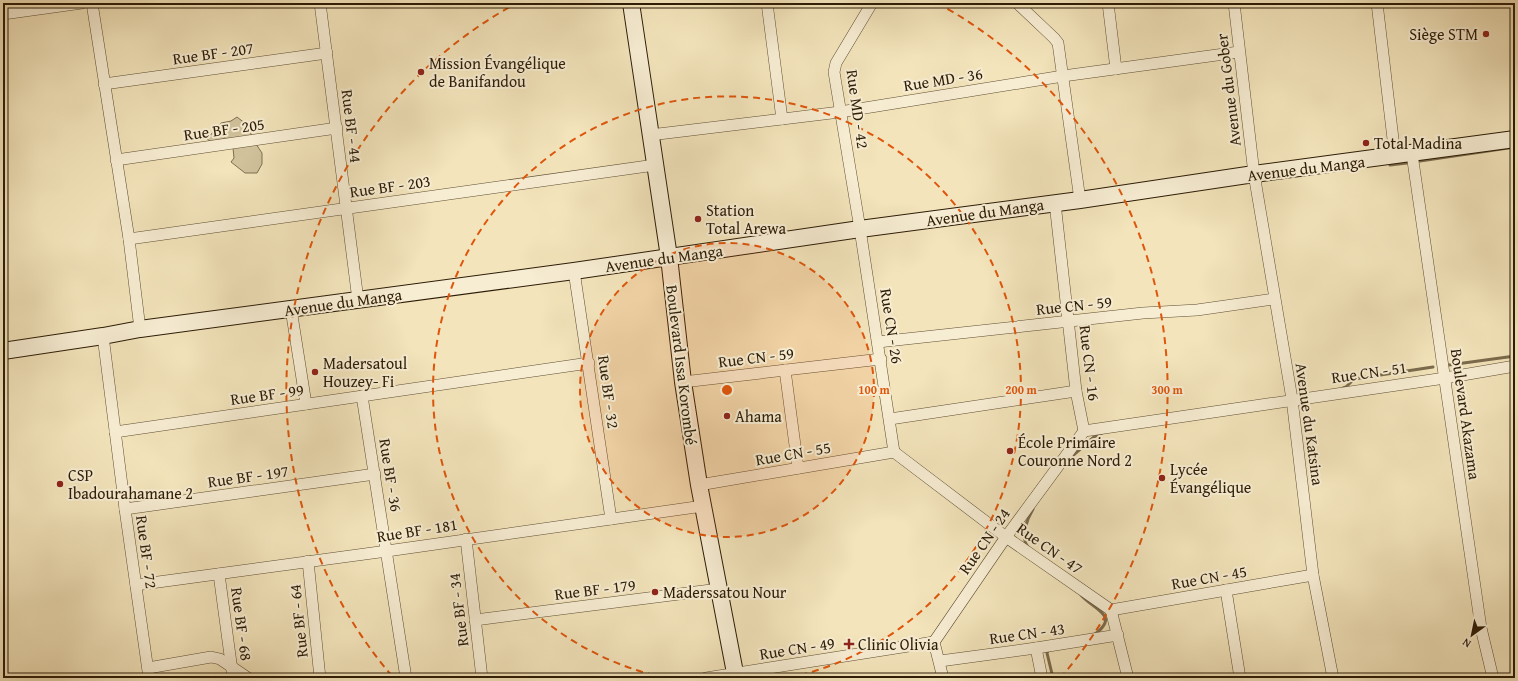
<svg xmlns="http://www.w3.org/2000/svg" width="1518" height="681" font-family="'Gentium Book Plus',serif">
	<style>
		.green { fill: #d1c29c; stroke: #7e6f51 }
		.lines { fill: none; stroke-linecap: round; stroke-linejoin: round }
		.stream { stroke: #7b6b4d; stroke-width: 3 }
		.street-casing { stroke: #5e4e33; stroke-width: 12 }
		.secondary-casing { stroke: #2c1c06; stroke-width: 18 }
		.street { stroke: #f7edd3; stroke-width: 11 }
		.secondary { stroke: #f7edd3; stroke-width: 16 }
		.ring { fill: none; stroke: #df560c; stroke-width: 2; stroke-dasharray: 7 5 }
		.poi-dot { fill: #8f2418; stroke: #f7edd3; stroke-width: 1.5 }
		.labels { text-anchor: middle; stroke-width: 4; stroke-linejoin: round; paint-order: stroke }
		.poi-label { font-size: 16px; fill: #2c1c06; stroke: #f7edd3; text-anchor: start }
		.street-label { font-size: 16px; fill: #2c1c06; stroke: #f7edd3 }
		.centre { fill: #df560c; stroke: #f7edd3; stroke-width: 2 }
		.ring-label { font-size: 12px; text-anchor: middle; font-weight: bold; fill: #df560c; stroke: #f7edd3; stroke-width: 4; stroke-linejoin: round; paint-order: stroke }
	</style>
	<rect width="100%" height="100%" fill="#f3e4bb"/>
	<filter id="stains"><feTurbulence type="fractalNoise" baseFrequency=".005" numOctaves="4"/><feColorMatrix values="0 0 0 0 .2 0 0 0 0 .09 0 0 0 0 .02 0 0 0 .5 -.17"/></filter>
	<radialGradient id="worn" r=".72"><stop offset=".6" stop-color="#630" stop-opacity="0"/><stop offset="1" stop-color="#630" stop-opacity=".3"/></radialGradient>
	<!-- green -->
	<polygon class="green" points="237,117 246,124 256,144 262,153 262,164 257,173 245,173 231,162 234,158 233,148 235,140 224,138 217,146 207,139 221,123 231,121"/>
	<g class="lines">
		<!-- stream -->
		<g class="stream">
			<polyline points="1420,161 1515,147"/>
			<polyline points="1390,165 1407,163"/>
			<polyline points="1449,365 1515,356"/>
			<polyline points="1343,388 1346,387 1354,379 1433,367"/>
			<polyline points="1070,458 1094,437 1102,433"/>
			<path d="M1028,547C1020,537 1027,519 1033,509"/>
			<path d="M1081,595C1094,610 1121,615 1094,635"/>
			<polyline points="1049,649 1047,653 1053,678"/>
		</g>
		<defs>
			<g id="street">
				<polyline points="92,3 129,239 140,329"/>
				<polyline points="320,3 358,300"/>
				<polyline points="767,3 782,119"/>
				<polyline points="872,3 836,63 834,72 860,229 894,452"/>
				<polyline points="1017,3 1054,38 1058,43 1080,200"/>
				<polyline points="1108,3 1116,69"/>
				<polyline points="1234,3 1254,174 1292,399 1313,575 1333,678"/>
				<polyline points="1377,3 1395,156"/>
				<polyline points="3,14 82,3"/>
				<polyline points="104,84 327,53"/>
				<polyline points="650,135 840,112 1063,76 1239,52"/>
				<polyline points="1412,154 1481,628 1493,678"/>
				<polyline points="116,160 337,128"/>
				<polyline points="1055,203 1076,391 1084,431"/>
				<polyline points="129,239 655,165"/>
				<polyline points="574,271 611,519"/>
				<polyline points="291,309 306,404"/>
				<polyline points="103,336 125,509 149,678"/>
				<polyline points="878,342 1143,313 1197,310 1274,299"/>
				<polyline points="785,370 798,468"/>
				<polyline points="683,382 881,359"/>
				<polyline points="362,396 406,678"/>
				<polyline points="890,419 1076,391"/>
				<polyline points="1084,431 1445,378 1515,366"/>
				<polyline points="115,432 589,363"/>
				<polyline points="894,452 1006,537 1111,610"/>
				<polyline points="699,485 894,452"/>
				<polyline points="125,509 375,474"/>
				<polyline points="466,539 482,678"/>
				<polyline points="308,561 320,678"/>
				<polyline points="219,574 233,678"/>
				<polyline points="136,585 387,551 703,506"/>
				<polyline points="1226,590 1240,678"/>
				<polyline points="1111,610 1313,575"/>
				<polyline points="1111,610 1128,678"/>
				<polyline points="475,620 719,589"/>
				<polyline points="1036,648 1042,678"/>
				<polyline points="940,661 1036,648 1118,635"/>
				<polyline points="148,668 211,657 220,659 248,678"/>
				<polyline points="706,678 934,642"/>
				<polyline points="943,678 934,642 1006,537 1084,431"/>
			</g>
			<g id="secondary">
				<polyline points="631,3 669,257 683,382 699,485 736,678"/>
				<polyline points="3,351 103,336 140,329 574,271 860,229 1080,200 1254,174 1515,139"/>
			</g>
		</defs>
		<!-- street casing -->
		<use href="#street" class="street-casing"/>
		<!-- secondary casing -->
		<use href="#secondary" class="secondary-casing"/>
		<!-- street -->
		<use href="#street" class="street"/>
		<!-- secondary -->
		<use href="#secondary" class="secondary"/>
	</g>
	<!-- distance rings -->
	<circle cx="727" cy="390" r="147" fill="#df560c" fill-opacity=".12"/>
	<g class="ring">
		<circle cx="727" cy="390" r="147"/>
		<path d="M666 678A294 294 0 1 1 788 678"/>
		<path d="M392 676A440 440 0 0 1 517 3M937 3A440 440 0 0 1 1062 676"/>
	</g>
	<!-- markers -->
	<g class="poi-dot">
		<circle cx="1486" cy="34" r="4"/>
		<circle cx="421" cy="72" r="4"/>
		<circle cx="1366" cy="143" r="4"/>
		<circle cx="698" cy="219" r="4"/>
		<circle cx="315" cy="372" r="4"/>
		<circle cx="727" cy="416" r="4"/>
		<circle cx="1010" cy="451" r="4"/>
		<circle cx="1162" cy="478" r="4"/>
		<circle cx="60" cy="484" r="4"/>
		<circle cx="655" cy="592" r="4"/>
		<path d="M847 638h4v4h4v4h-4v4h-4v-4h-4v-4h4z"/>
	</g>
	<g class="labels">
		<!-- poi labels -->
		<g class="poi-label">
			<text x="1478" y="40" text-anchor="end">Siège STM</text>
			<text x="429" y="69">Mission Évangélique<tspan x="429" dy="18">de Banifandou</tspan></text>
			<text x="1374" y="149">Total Madina</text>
			<text x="706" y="216">Station<tspan x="706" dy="18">Total Arewa</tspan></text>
			<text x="323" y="369">Madersatoul<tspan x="323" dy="18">Houzey- Fi</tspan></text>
			<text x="735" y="422">Ahama</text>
			<text x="1018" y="448">École Primaire<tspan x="1018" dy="18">Couronne Nord 2</tspan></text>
			<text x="1170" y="475">Lycée<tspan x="1170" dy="18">Évangélique</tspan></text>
			<text x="68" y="481">CSP<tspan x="68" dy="18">Ibadourahamane 2</tspan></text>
			<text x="663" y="598">Maderssatou Nour</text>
			<text x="858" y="650">Clinic Olivia</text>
		</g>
		<!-- street labels -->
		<g class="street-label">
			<text transform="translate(213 53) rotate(-8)" y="6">Rue BF - 207</text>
			<text transform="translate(943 79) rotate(-9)" y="6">Rue MD - 36</text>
			<text transform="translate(1228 90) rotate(-97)" y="6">Avenue du Gober</text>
			<text transform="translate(858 109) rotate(82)" y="6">Rue MD - 42</text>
			<text transform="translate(352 126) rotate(83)" y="6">Rue BF - 44</text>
			<text transform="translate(224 129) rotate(-8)" y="6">Rue BF - 205</text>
			<text transform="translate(1306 168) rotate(-7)" y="6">Avenue du Manga</text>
			<text transform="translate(390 186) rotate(-8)" y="6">Rue BF - 203</text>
			<text transform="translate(985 212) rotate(-8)" y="6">Avenue du Manga</text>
			<text transform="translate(664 258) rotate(-8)" y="6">Avenue du Manga</text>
			<text transform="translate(343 302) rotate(-8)" y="6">Avenue du Manga</text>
			<text transform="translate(1074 305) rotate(-6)" y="6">Rue CN - 59</text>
			<text transform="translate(892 326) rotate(81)" y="6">Rue CN - 26</text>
			<text transform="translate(756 357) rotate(-7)" y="6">Rue CN - 59</text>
			<text transform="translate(1090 363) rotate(83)" y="6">Rue CN - 16</text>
			<text transform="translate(682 365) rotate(83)" y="6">Boulevard Issa Korombé</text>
			<text transform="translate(1369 372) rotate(-8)" y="6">Rue CN - 51</text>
			<text transform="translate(609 392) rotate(82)" y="6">Rue BF - 32</text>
			<text transform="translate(267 394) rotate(-8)" y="6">Rue BF - 99</text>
			<text transform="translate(1466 414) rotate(82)" y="6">Boulevard Akazama</text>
			<text transform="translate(1310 424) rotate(82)" y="6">Avenue du Katsina</text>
			<text transform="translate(793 453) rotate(-10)" y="6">Rue CN - 55</text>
			<text transform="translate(391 475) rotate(81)" y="6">Rue BF - 36</text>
			<text transform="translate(248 476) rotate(-8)" y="6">Rue BF - 197</text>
			<text transform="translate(417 530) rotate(-9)" y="6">Rue BF - 181</text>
			<text transform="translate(984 541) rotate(-55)" y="6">Rue CN - 24</text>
			<text transform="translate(1050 548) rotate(35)" y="6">Rue CN - 47</text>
			<text transform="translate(147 552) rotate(82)" y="6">Rue BF - 72</text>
			<text transform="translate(1209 577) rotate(-10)" y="6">Rue CN - 45</text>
			<text transform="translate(595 589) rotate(-7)" y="6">Rue BF - 179</text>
			<text transform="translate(458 610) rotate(-97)" y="6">Rue BF - 34</text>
			<text transform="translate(298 621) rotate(-96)" y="6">Rue BF - 64</text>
			<text transform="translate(242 624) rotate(82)" y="6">Rue BF - 68</text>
			<text transform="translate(1027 633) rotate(-8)" y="6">Rue CN - 43</text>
			<text transform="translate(797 648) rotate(-9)" y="6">Rue CN - 49</text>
		</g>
	</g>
	<circle cx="727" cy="390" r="6" class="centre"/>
	<g class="ring-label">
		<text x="874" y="394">100 m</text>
		<text x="1021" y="394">200 m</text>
		<text x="1167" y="394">300 m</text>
	</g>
	<!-- margin -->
	<rect width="1518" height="681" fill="none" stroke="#f3e4bb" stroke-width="16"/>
	<rect x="4" y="4" width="1510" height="673" fill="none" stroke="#2c1c06" stroke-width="2"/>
	<rect x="8" y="8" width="1502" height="665" fill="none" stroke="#2c1c06"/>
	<!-- north arrow -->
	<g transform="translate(1472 635) rotate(213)" stroke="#f7edd3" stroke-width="3" paint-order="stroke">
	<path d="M0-3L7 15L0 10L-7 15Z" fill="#2c1c06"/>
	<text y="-6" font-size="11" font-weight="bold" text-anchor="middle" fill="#2c1c06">N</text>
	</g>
	<rect width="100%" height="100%" filter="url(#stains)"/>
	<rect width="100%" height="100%" fill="url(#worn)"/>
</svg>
